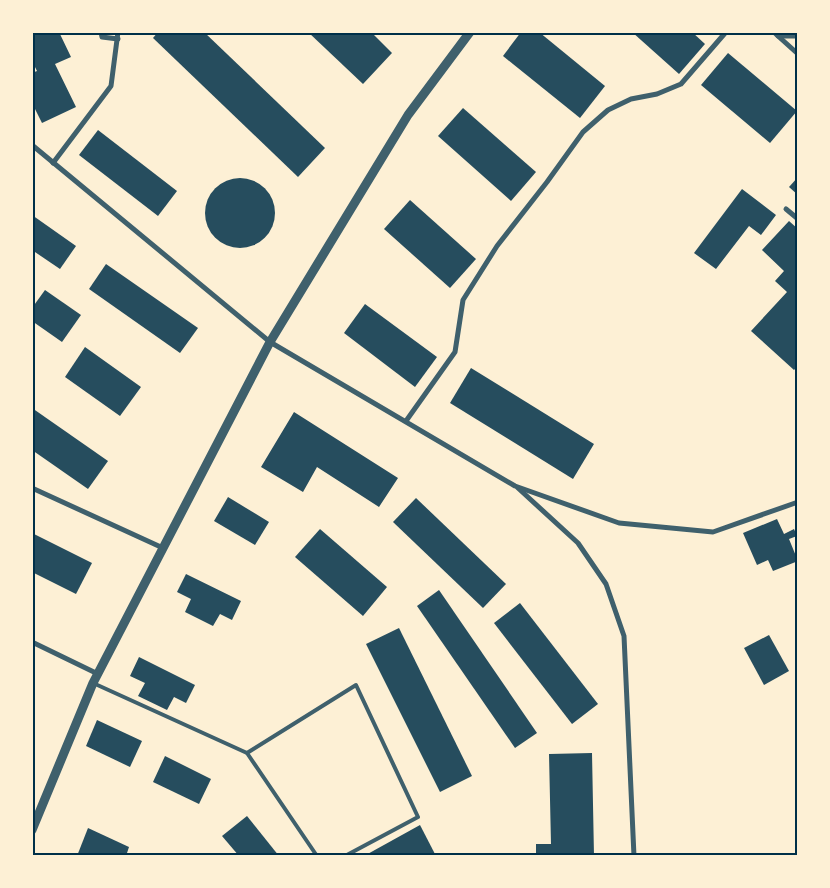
<svg xmlns="http://www.w3.org/2000/svg" width="830" height="888" font-family="Montserrat,sans-serif">
	<style>
		.building { fill: #264d5e }
		.lines { fill: none; stroke-linecap: round; stroke-linejoin: round }
		.service { stroke: #3f606c; stroke-width: 4 }
		.minor { stroke: #3f606c; stroke-width: 5 }
		.tertiary { stroke: #3f606c; stroke-width: 9 }
		.neatline { fill: none; stroke: #003049; stroke-width: 2 }
	</style>
	<rect width="100%" height="100%" fill="#fdf0d5"/>
	<!-- building -->
	<g class="building">
		<polygon points="32,32 59,32 71,57 55,64 76,107 42,123 32,103 32,73 37,71 32,61"/>
		<polygon points="158,32 204,32 325,148 298,177 153,38"/>
		<polygon points="308,32 371,32 392,53 363,84"/>
		<polygon points="521,32 539,32 605,86 580,118 503,56"/>
		<polygon points="632,32 692,32 705,44 679,74"/>
		<polygon points="728,53 797,111 770,143 701,85"/>
		<polygon points="463,108 536,172 511,201 438,136"/>
		<polygon points="98,130 177,191 158,216 79,155"/>
		<polygon points="798,177 798,195 789,187"/>
		<circle cx="240" cy="213" r="35"/>
		<polygon points="742,189 776,215 761,235 749,226 716,269 694,253"/>
		<polygon points="410,200 476,259 450,288 384,229"/>
		<polygon points="32,215 76,246 60,269 32,250"/>
		<polygon points="789,221 798,229 798,366 794,370 751,331 787,292 775,281 784,271 762,250"/>
		<polygon points="106,264 198,328 180,353 89,289"/>
		<polygon points="45,290 81,315 62,342 32,321 32,308"/>
		<polygon points="365,304 437,357 415,387 344,333"/>
		<polygon points="85,347 141,387 120,416 65,377"/>
		<polygon points="471,368 594,444 573,479 450,403"/>
		<polygon points="32,408 108,461 88,489 32,450"/>
		<polygon points="294,412 398,478 379,507 317,467 303,492 261,467"/>
		<polygon points="228,497 269,522 255,545 214,521"/>
		<polygon points="416,498 506,584 483,608 393,522"/>
		<polygon points="777,519 784,534 794,529 797,536 789,539 798,561 773,571 768,560 757,565 743,533"/>
		<polygon points="320,529 387,587 363,616 295,557"/>
		<polygon points="32,533 92,563 76,594 32,572"/>
		<polygon points="186,574 241,601 232,620 220,614 213,626 185,612 191,599 177,592"/>
		<polygon points="439,590 537,733 515,748 417,606"/>
		<polygon points="520,603 598,704 572,724 494,623"/>
		<polygon points="399,628 472,776 440,792 366,644"/>
		<polygon points="769,635 789,671 764,685 744,648"/>
		<polygon points="139,657 195,685 186,703 174,697 167,710 138,696 145,683 130,676"/>
		<polygon points="97,720 142,741 130,767 86,746"/>
		<polygon points="592,753 594,856 536,856 536,844 551,844 549,754"/>
		<polygon points="165,756 211,779 199,804 153,782"/>
		<polygon points="247,816 279,856 239,856 222,836"/>
		<polygon points="420,825 436,856 364,856"/>
		<polygon points="88,828 129,847 126,856 77,856"/>
	</g>
	<g class="lines">
		<!-- service -->
		<g class="service">
			<polyline points="93,683 247,753 317,856"/>
			<polyline points="247,753 356,685 418,817 345,856"/>
		</g>
		<!-- minor -->
		<g class="minor">
			<polyline points="101,32 102,37 118,39"/>
			<polyline points="774,32 778,36 798,36"/>
			<polyline points="778,36 798,54"/>
			<polyline points="32,145 270,342 515,486 619,523 713,532 798,502"/>
			<polyline points="53,163 111,86 118,32"/>
			<polyline points="786,209 798,219"/>
			<polyline points="406,421 455,352 463,300 497,246 547,182 583,132 608,110 631,99 657,94 681,84 726,32"/>
			<polyline points="32,488 163,548"/>
			<polyline points="518,488 578,543 606,584 624,636 634,856"/>
			<polyline points="32,642 98,674"/>
		</g>
		<!-- tertiary -->
		<polyline class="tertiary" points="32,830 93,683 270,342 408,115 470,32"/>
	</g>
	<!-- border -->
	<rect width="830" height="888" fill="none" stroke="#fdf0d5" stroke-width="68"/>
	<rect x="34" y="34" width="762" height="820" class="neatline"/>
</svg>
